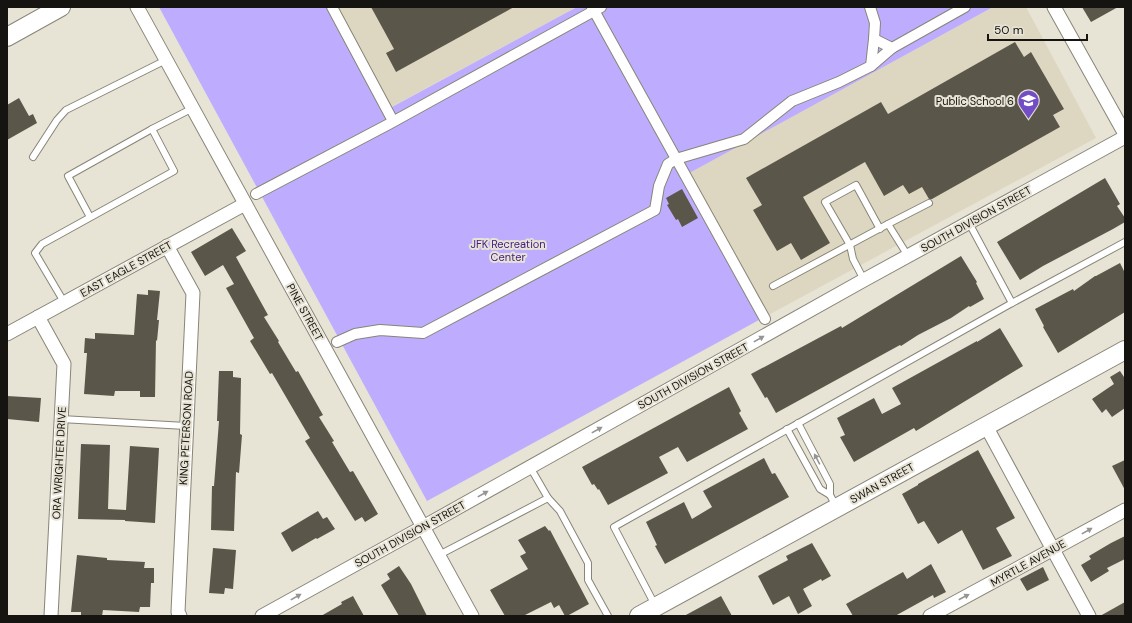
<svg xmlns="http://www.w3.org/2000/svg" width="1132" height="623" font-family="'DM Sans',sans-serif">
	<style>
		.built { fill: #ddd7c2 }
		.green { fill: #beadfe }
		.building { fill: #5a574a }
		.lines { fill: none; stroke-linecap: round; stroke-linejoin: round }
		.service-casing { stroke: #888578; stroke-width: 8 }
		.pedestrian-casing { stroke: #888578; stroke-width: 12 }
		.minor-casing { stroke: #888578; stroke-width: 15 }
		.secondary-casing { stroke: #888578; stroke-width: 20 }
		.service { stroke: #fff; stroke-width: 6 }
		.pedestrian { stroke: #fff; stroke-width: 10 }
		.minor { stroke: #fff; stroke-width: 13 }
		.secondary { stroke: #fff; stroke-width: 18 }
		.oneway { fill: #969593 }
		.labels { text-anchor: middle; stroke-width: 4; stroke-linejoin: round; paint-order: stroke }
		.poi-label { font-size: 11px; fill: #161410; stroke: #e7e3d5; text-anchor: end }
		.street-label { font-size: 11px; fill: #161410; stroke: #e7e3d5 }
		.park-label { font-size: 11px; fill: #421b83; stroke: #e7e3d5 }
	</style>
	<rect width="100%" height="100%" fill="#e7e3d5"/>
	<!-- built -->
	<g class="built">
		<polygon points="337,7 577,7 391,107"/>
		<polygon points="993,7 1026,7 1096,138 759,320 681,177"/>
	</g>
	<!-- green -->
	<polygon class="green" points="159,7 337,7 392,107 577,7 993,7 682,177 759,320 427,501"/>
	<!-- building -->
	<g class="building">
		<polygon points="371,7 514,7 396,72 386,53 394,49"/>
		<polygon points="1082,7 1118,7 1091,22"/>
		<polygon points="1015,42 1024,57 1031,52 1064,109 1053,115 1060,127 932,199 929,199 922,187 909,194 903,185 884,196 865,162 803,197 830,243 801,260 791,243 777,251 753,210 762,205 746,178 881,102 888,114"/>
		<polygon points="19,98 29,116 33,114 37,123 7,140 7,105"/>
		<polygon points="1105,178 1120,204 1117,206 1125,218 1125,222 1113,229 1043,266 1020,280 997,242"/>
		<polygon points="682,189 698,218 682,227 678,219 676,220 667,205 669,204 666,198"/>
		<polygon points="232,228 246,251 236,257 268,315 264,317 279,341 278,342 296,372 298,371 323,415 319,417 334,441 332,442 350,472 353,471 378,514 365,522 362,517 355,521 305,441 310,438 272,373 270,374 250,341 254,338 226,288 234,284 223,265 205,276 191,252"/>
		<polygon points="961,256 977,282 976,283 984,299 970,307 969,306 951,318 918,335 901,346 900,345 776,413 767,397 765,398 751,374 841,326 842,328"/>
		<polygon points="1120,263 1125,273 1125,312 1058,353 1043,327 1044,326 1035,309 1073,289 1074,291 1095,276 1096,276"/>
		<polygon points="148,290 160,291 157,320 159,320 157,341 156,340 155,397 140,397 140,391 115,391 114,396 84,394 87,353 84,353 85,338 95,339 95,333 134,335 137,294 148,295"/>
		<polygon points="1000,328 1023,366 916,431 914,428 854,462 840,437 845,435 837,418 874,398 882,414 901,404 892,388 977,341 977,342"/>
		<polygon points="219,371 233,371 233,377 241,378 240,434 242,435 239,473 236,472 234,531 211,530 212,486 214,486 219,421 217,421"/>
		<polygon points="1120,371 1124,377 1125,377 1125,408 1112,417 1106,409 1102,413 1092,399 1114,384 1110,377"/>
		<polygon points="729,387 741,411 739,413 748,429 687,462 678,447 659,457 668,473 608,505 599,489 598,490 594,484 592,485 582,467"/>
		<polygon points="7,396 41,398 39,422 7,419"/>
		<polygon points="81,444 110,445 108,509 126,510 130,446 159,448 155,523 125,521 125,520 78,519"/>
		<polygon points="978,450 1015,518 996,528 1012,556 983,570 962,530 938,544 924,521 918,524 902,494 918,485 918,484"/>
		<polygon points="764,458 772,474 775,473 789,497 665,564 655,546 657,545 646,522 684,502 692,519 712,507 703,491"/>
		<polygon points="1125,460 1125,490 1112,466"/>
		<polygon points="318,511 323,519 327,517 335,529 317,539 316,538 292,552 281,533"/>
		<polygon points="545,526 549,531 550,530 589,604 567,616 565,616 559,605 554,608 551,602 523,616 505,616 490,590 528,569 520,556 526,553 518,540"/>
		<polygon points="1125,536 1125,559 1107,568 1109,571 1091,582 1081,565 1091,559 1089,556 1111,543"/>
		<polygon points="812,543 831,576 822,581 821,579 803,589 812,606 798,614 789,596 773,605 758,576 788,560 786,556"/>
		<polygon points="213,548 236,550 233,589 225,588 224,594 209,593"/>
		<polygon points="77,555 107,558 107,560 145,562 144,568 154,568 154,583 151,583 150,607 140,607 139,612 103,610 102,616 81,616 81,612 71,612"/>
		<polygon points="931,564 946,592 934,598 933,595 895,616 853,616 846,604 903,572 907,579"/>
		<polygon points="399,566 411,584 427,616 399,616 381,585 390,579 387,574"/>
		<polygon points="1043,567 1049,580 1027,591 1020,579"/>
		<polygon points="353,596 364,616 321,616 342,604 341,602"/>
		<polygon points="721,596 732,616 684,616"/>
		<polygon points="1125,602 1125,616 1100,616"/>
	</g>
	<g class="lines">
		<defs>
			<g id="service">
				<polyline points="33,157 57,120 66,110 166,60"/>
				<polyline points="90,217 68,176 152,129"/>
				<polyline points="908,256 888,224 929,203"/>
				<polyline points="864,280 853,259 850,245 825,202 856,185 880,229"/>
				<polyline points="773,286 888,224"/>
				<polyline points="64,302 35,253 42,244 174,171 152,129 193,108"/>
				<polyline points="1012,303 1125,242"/>
				<polyline points="61,419 186,426"/>
				<polyline points="798,423 830,484 830,495 836,506"/>
				<polyline points="787,429 820,489 830,495"/>
				<polyline points="530,467 548,498"/>
				<polyline points="439,555 548,498 560,511 588,563 588,580 608,616"/>
				<polyline points="655,605 614,527 1012,303 969,223"/>
			</g>
			<g id="pedestrian">
				<polyline points="332,7 393,121"/>
				<polyline points="592,7 765,319"/>
				<polyline points="870,7 875,23 874,39"/>
				<polyline points="871,66 892,48"/>
				<polyline points="256,194 389,124 601,7"/>
				<polyline points="337,342 355,334 380,330 423,333 655,210 659,186 668,164 676,159 744,139 792,101 839,82 871,66 874,39 892,48 965,7"/>
			</g>
			<g id="minor">
				<polyline points="137,7 472,616"/>
				<polyline points="1054,7 1125,134"/>
				<polyline points="167,246 193,293 178,612 180,616"/>
				<polyline points="38,317 64,364 51,616"/>
				<polyline points="7,334 245,204"/>
				<polyline points="986,426 1089,616"/>
				<polyline points="262,616 432,522 864,280 1125,137"/>
				<polyline points="930,616 1125,510"/>
			</g>
			<g id="secondary">
				<polyline points="7,37 61,7"/>
				<polyline points="639,616 1125,350"/>
			</g>
		</defs>
		<!-- service casing -->
		<use href="#service" class="service-casing"/>
		<!-- pedestrian casing -->
		<use href="#pedestrian" class="pedestrian-casing"/>
		<!-- minor casing -->
		<use href="#minor" class="minor-casing"/>
		<!-- secondary casing -->
		<use href="#secondary" class="secondary-casing"/>
		<!-- service -->
		<use href="#service" class="service"/>
		<!-- pedestrian -->
		<use href="#pedestrian" class="pedestrian"/>
		<!-- minor -->
		<use href="#minor" class="minor"/>
		<!-- secondary -->
		<use href="#secondary" class="secondary"/>
	</g>
	<!-- one-way arrows -->
	<defs><path id="oneway-solid" d="M-6-.8H1V-3.2L6.5 0L1 3.2V.8H-6Z"/></defs>
	<g class="oneway">
		<use href="#oneway-solid" transform="translate(759 339) rotate(-29)"/>
		<use href="#oneway-solid" transform="translate(597 430) rotate(-29)"/>
		<use href="#oneway-solid" transform="translate(817 459) rotate(-118)"/>
		<use href="#oneway-solid" transform="translate(483 494) rotate(-29)"/>
		<use href="#oneway-solid" transform="translate(1087 531) rotate(-29)"/>
		<use href="#oneway-solid" transform="translate(296 597) rotate(-29)"/>
		<use href="#oneway-solid" transform="translate(964 597) rotate(-28)"/>
	</g>
	<!-- icons -->
	<defs>
		<symbol id="school-pin" viewBox="-11 -11 22 30"><path d="M0 17L-7.5 6A9.5 9.5 0 1 1 7.5 6Z" fill="#734dc6" stroke="#e7e3d5"/><path d="M0-5L7-2L0 1L-7-2ZM-4 1L0 2.5L4 1V4Q0 6-4 4Z" fill="#fff"/></symbol>
	</defs>
	<g fill-rule="evenodd">
		<use href="#school-pin" x="1016" y="88" width="25" height="34"/>
	</g>
	<g class="labels">
		<!-- poi labels -->
		<g class="poi-label">
			<text x="1014" y="105">Public School 6</text>
		</g>
		<!-- street labels -->
		<g class="street-label">
			<text transform="translate(976 219) rotate(-29)" y="4">SOUTH DIVISION STREET</text>
			<text transform="translate(126 269) rotate(-29)" y="4">EAST EAGLE STREET</text>
			<text transform="translate(305 312) rotate(61)" y="4">PINE STREET</text>
			<text transform="translate(693 376) rotate(-29)" y="4">SOUTH DIVISION STREET</text>
			<text transform="translate(186 428) rotate(-87)" y="4">KING PETERSON ROAD</text>
			<text transform="translate(59 463) rotate(-87)" y="4">ORA WRIGHTER DRIVE</text>
			<text transform="translate(882 483) rotate(-29)" y="4">SWAN STREET</text>
			<text transform="translate(410 534) rotate(-29)" y="4">SOUTH DIVISION STREET</text>
			<text transform="translate(1028 563) rotate(-29)" y="4">MYRTLE AVENUE</text>
		</g>
		<!-- park labels -->
		<g class="park-label">
			<text x="508" y="248">JFK Recreation<tspan x="508" dy="13">Center</tspan></text>
		</g>
	</g>
	<!-- border -->
	<rect width="1132" height="623" fill="none" stroke="#161410" stroke-width="16"/>
	<!-- scale -->
	<path d="M988 34v6h99v-6" fill="none" stroke="#161410" stroke-width="2"/>
	<text x="994" y="34" font-size="12" fill="#161410" stroke="#e7e3d5" stroke-width="3" paint-order="stroke">50 m</text>
</svg>
